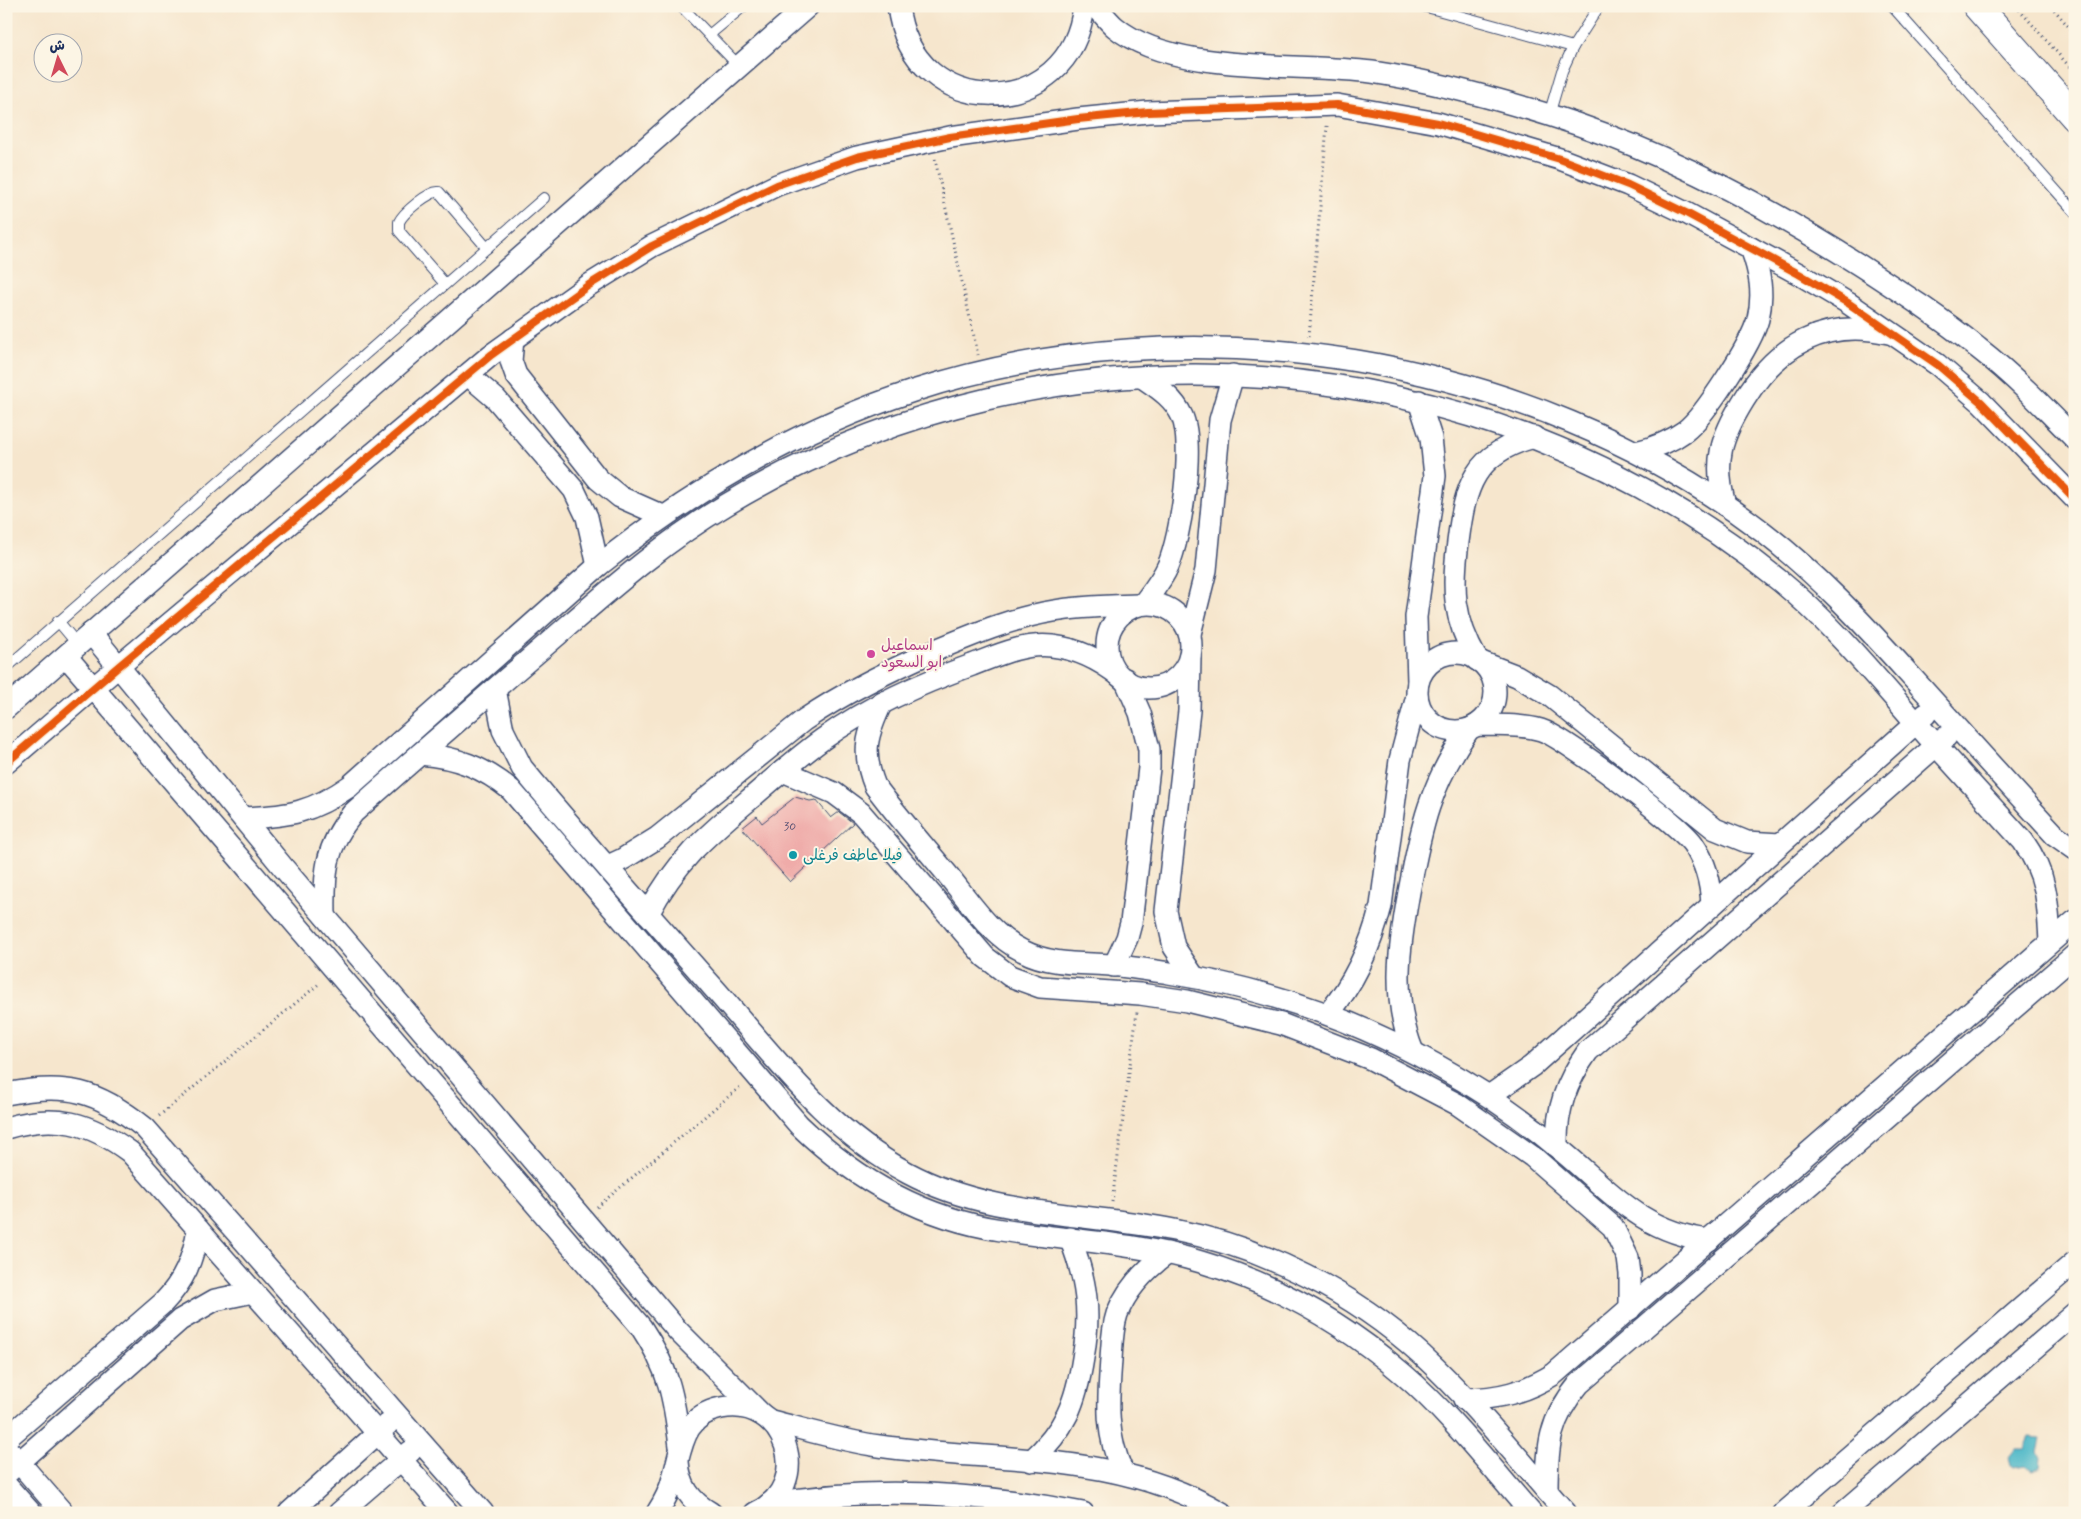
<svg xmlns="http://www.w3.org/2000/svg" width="2081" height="1519" font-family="Mynerve,'Playpen Sans Arabic',sans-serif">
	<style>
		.water { fill: #4cb7c8; stroke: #347393 }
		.building { fill: #efaba9 }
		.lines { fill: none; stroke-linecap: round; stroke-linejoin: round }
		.lane-casing { stroke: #3c4a6f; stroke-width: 12 }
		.street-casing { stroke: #3c4a6f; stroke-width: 24 }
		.primary-casing { stroke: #3c4a6f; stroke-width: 30 }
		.path { stroke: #3c4a6f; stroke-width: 3; stroke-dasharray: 1 4; stroke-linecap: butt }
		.lane { stroke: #fff; stroke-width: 10 }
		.street { stroke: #fff; stroke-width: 21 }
		.primary { stroke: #fff; stroke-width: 28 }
		.cycleway-casing { stroke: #fcf5e5; stroke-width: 11 }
		.cycleway { stroke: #e8590c; stroke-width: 8 }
		.hotel-dot { fill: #d1479c; stroke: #fcf5e5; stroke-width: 2 }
		.culture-dot { fill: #0f9aa8; stroke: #fcf5e5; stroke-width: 2 }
		.labels { text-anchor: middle; stroke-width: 4; stroke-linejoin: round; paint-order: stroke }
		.number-label { font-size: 12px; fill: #504e71 }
		.hotel-label { font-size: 15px; fill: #b23c85; stroke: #fcf5e5; text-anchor: start }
		.culture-label { font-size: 15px; fill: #0d838f; stroke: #fcf5e5; text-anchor: start }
	</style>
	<rect width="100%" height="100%" fill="#fcf5e5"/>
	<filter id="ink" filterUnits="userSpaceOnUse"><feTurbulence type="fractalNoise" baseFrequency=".02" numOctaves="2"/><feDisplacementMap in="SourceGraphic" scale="10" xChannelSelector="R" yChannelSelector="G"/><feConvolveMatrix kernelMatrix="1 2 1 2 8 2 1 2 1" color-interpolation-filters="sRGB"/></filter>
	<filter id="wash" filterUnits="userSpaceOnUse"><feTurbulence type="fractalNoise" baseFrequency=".0096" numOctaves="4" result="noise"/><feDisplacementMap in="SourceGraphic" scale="20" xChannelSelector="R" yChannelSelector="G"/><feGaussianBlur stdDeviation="1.12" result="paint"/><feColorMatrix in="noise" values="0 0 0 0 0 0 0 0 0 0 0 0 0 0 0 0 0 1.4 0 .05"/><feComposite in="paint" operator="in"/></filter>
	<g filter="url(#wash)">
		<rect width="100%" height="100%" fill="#f6e6cd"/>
		<!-- water -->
		<polygon class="water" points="2029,1437 2041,1438 2038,1452 2041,1459 2040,1467 2032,1470 2025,1465 2014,1467 2010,1465 2008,1457 2015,1448 2024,1448"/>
		<g id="blocks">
			<!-- building -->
			<polygon class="building" points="795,797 810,801 816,800 831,818 839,812 853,823 790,882 742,828 757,816 762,823"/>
		</g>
	</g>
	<g filter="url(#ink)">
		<use href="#blocks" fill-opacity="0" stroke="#3c4a6f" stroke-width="1"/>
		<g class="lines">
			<defs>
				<g id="lane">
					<polyline points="681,6 739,66"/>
					<polyline points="1423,6 1573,47 1599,6"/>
					<polyline points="1892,6 2075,212"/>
					<polyline points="709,35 744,6"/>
					<polyline points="1549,115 1562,71 1573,47"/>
					<path d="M445,284L399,231V222C403,213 430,190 439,192L487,248"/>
					<polyline points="58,621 78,645"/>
					<polyline points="6,668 544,198"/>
				</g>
				<g id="street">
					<path d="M898,6C912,124 1071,123 1084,6"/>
					<path d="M1096,6C1102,13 1108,21 1115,27C1173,75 1298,62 1372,72C1432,81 1491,97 1549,115C1659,149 1764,204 1861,266C1901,292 1941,318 1978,348C2013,375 2044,407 2075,439"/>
					<polyline points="513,339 511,361 516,375 598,479 620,497 663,516"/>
					<polyline points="468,375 496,399 574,490 587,517 598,566"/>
					<path d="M1142,377C1158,388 1174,398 1182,416C1195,445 1181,536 1168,566C1162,580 1152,592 1143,604"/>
					<path d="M1636,452C1654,448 1670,442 1685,431C1704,417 1752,343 1758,319C1764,294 1760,272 1751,248"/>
					<path d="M1725,505C1713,461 1721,437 1744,400C1777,345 1825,318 1889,333"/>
					<circle cx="1149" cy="646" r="42"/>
					<polyline points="91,633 282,866 678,1331 761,1414"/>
					<polyline points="1190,634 1206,570 1220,420 1233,375"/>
					<circle cx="1456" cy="692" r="39"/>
					<path d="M66,656L641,1327C669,1369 674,1397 680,1446"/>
					<polyline points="1190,656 1189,711 1166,911 1174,947 1194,977"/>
					<path d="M1477,660C1453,618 1452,589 1458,542C1465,486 1474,453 1534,437"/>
					<polyline points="1481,662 1517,676 1549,695 1715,829 1747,842 1780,844"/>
					<polyline points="1418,682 1416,617 1435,476 1431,438 1419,401"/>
					<path d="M495,689L503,730L522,768C583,842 648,913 711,985C771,1052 826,1130 908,1173C990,1217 1084,1212 1174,1230C1265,1248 1353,1292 1422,1355C1474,1403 1519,1460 1566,1513"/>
					<path d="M882,702C867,734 861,752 875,786C898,817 923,845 947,874C969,901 991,936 1023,951C1050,965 1081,963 1110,965C1130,967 1149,970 1169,973C1263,988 1355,1019 1438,1066C1480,1089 1520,1116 1557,1147C1608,1188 1640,1232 1709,1240"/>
					<polyline points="6,708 808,6"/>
					<path d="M1477,725C1498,726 1521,724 1541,730C1564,737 1679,824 1693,844C1706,863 1711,882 1712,905"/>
					<path d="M420,754C456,757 483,767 511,790L799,1125C855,1179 922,1218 1001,1230C1068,1241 1135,1242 1201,1262C1275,1284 1344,1323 1403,1374C1450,1414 1490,1466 1531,1513"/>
					<polyline points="6,763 119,666 491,355 589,285 652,246 777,185 857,157 950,137 1078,119 1148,112 1337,105 1438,123 1560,159 1628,185 1686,213 1799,274 1848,303 1938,365 1981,402 2075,499"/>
					<polyline points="783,771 834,793 861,813 985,957 1010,976 1040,987 1140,994 1187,1001 1281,1024 1371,1059 1457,1104 1533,1157 1613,1227 1628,1258 1630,1274 1630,1309"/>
					<path d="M243,818C289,816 311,813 350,786L598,566C693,490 797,429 913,391C1192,300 1529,354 1763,532C1817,574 1862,622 1908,673C1957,727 2006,782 2055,835L2075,849"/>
					<path d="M608,866L623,859L657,838L804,720C845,692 887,672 931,652C972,635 1011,618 1054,611C1081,606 1110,606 1137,605"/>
					<path d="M648,914C676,861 706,836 750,799C774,778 798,757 823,739C869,706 919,684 972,665C998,655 1024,643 1052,646C1079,649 1100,660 1120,676"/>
					<path d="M325,916C324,873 325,847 353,813C417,756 482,700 547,644C604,595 660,544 726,505C1055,306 1483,339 1780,581C1829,621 1869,669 1910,716C1947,758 1985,799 2023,841C2047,875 2048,901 2050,942"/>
					<polyline points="1114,966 1127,938 1131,923 1149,768 1149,749 1140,713 1125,679"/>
					<path d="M1328,1014C1355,982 1371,946 1381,906L1400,760L1417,696"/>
					<path d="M1413,1052C1391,998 1399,947 1409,892C1421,827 1430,784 1469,729"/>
					<path d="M6,1094C66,1082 97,1090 145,1128L483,1513"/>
					<polyline points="1489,1096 1532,1066 1926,714"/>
					<path d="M6,1128C55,1113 89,1122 130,1152L448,1513"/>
					<path d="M1557,1147C1556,1110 1566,1082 1588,1051L1946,737"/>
					<path d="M1464,1399C1498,1399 1525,1392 1554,1374L2075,921"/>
					<path d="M771,1421C807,1430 843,1441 879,1446C998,1463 1114,1450 1222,1513"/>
					<path d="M6,1439L163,1303C184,1281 193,1260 198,1229"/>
					<polyline points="11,1453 63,1513"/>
					<path d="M1031,1461C1065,1430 1076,1403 1083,1358C1091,1313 1087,1281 1070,1238"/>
					<path d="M678,1462C680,1486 690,1501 711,1513"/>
					<path d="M1123,1473C1105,1433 1108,1402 1111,1360C1112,1344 1112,1329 1117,1314C1127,1288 1146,1269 1168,1253"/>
					<polyline points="6,1474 180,1320 215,1300 253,1292"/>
					<polyline points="6,1485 31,1513"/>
					<path d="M1547,1491C1547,1446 1549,1420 1579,1384L2075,955"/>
					<path d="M769,1504C873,1485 981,1493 1083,1513"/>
					<polyline points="289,1513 388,1424"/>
					<polyline points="339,1513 411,1451"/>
					<path d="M657,1513C664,1502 670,1491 673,1478C682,1448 682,1416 721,1408C786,1395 816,1486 755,1513"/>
					<polyline points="1784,1513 2075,1262"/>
					<polyline points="1843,1513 2075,1313"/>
				</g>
				<polyline id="primary" points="1977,6 2075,117"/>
			</defs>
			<!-- lane casing -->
			<use href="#lane" class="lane-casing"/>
			<!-- street casing -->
			<use href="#street" class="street-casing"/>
			<!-- primary casing -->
			<use href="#primary" class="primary-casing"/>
			<!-- path -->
			<g class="path">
				<polyline points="2016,6 2075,73"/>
				<polyline points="2051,6 2075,34"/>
				<polyline points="935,159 978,355"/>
				<polyline points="1309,336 1327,126"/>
				<polyline points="159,1116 320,983"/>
				<polyline points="1112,1202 1137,1012"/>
				<polyline points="597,1207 740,1087"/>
			</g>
			<!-- lane -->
			<use href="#lane" class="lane"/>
			<!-- street -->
			<use href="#street" class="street"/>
			<!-- primary -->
			<use href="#primary" class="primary"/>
			<defs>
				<polyline id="cycleway" points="6,763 119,666 491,355 589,285 652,246 777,185 857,157 950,137 1078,119 1148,112 1337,105 1438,123 1560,159 1628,185 1686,213 1799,274 1848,303 1938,365 1981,402 2075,499"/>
			</defs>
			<!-- cycleway casing -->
			<use href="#cycleway" class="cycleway-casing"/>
			<!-- cycleway -->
			<use href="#cycleway" class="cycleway"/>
		</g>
	</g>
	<!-- markers -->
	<circle class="hotel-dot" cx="871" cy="654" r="5"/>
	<circle class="culture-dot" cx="793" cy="855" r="5"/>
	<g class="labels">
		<!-- number labels -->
		<g class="number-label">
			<text x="790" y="830">30</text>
		</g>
		<!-- hotel labels -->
		<g class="hotel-label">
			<text x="881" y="650">اسماعيل<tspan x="881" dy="17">ابو السعود</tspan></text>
		</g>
		<!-- culture labels -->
		<g class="culture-label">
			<text x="803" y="860">فيلا عاطف فرغلى</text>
		</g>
	</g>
	<!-- margin -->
	<rect width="2081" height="1519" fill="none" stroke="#fcf5e5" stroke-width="25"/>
	<!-- north arrow -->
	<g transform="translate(58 58) rotate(355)"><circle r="24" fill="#fcf5e5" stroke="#a2a6af"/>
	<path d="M0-4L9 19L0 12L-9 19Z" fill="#d1495b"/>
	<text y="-8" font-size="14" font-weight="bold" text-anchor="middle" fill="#1b2f5e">ش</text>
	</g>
</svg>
